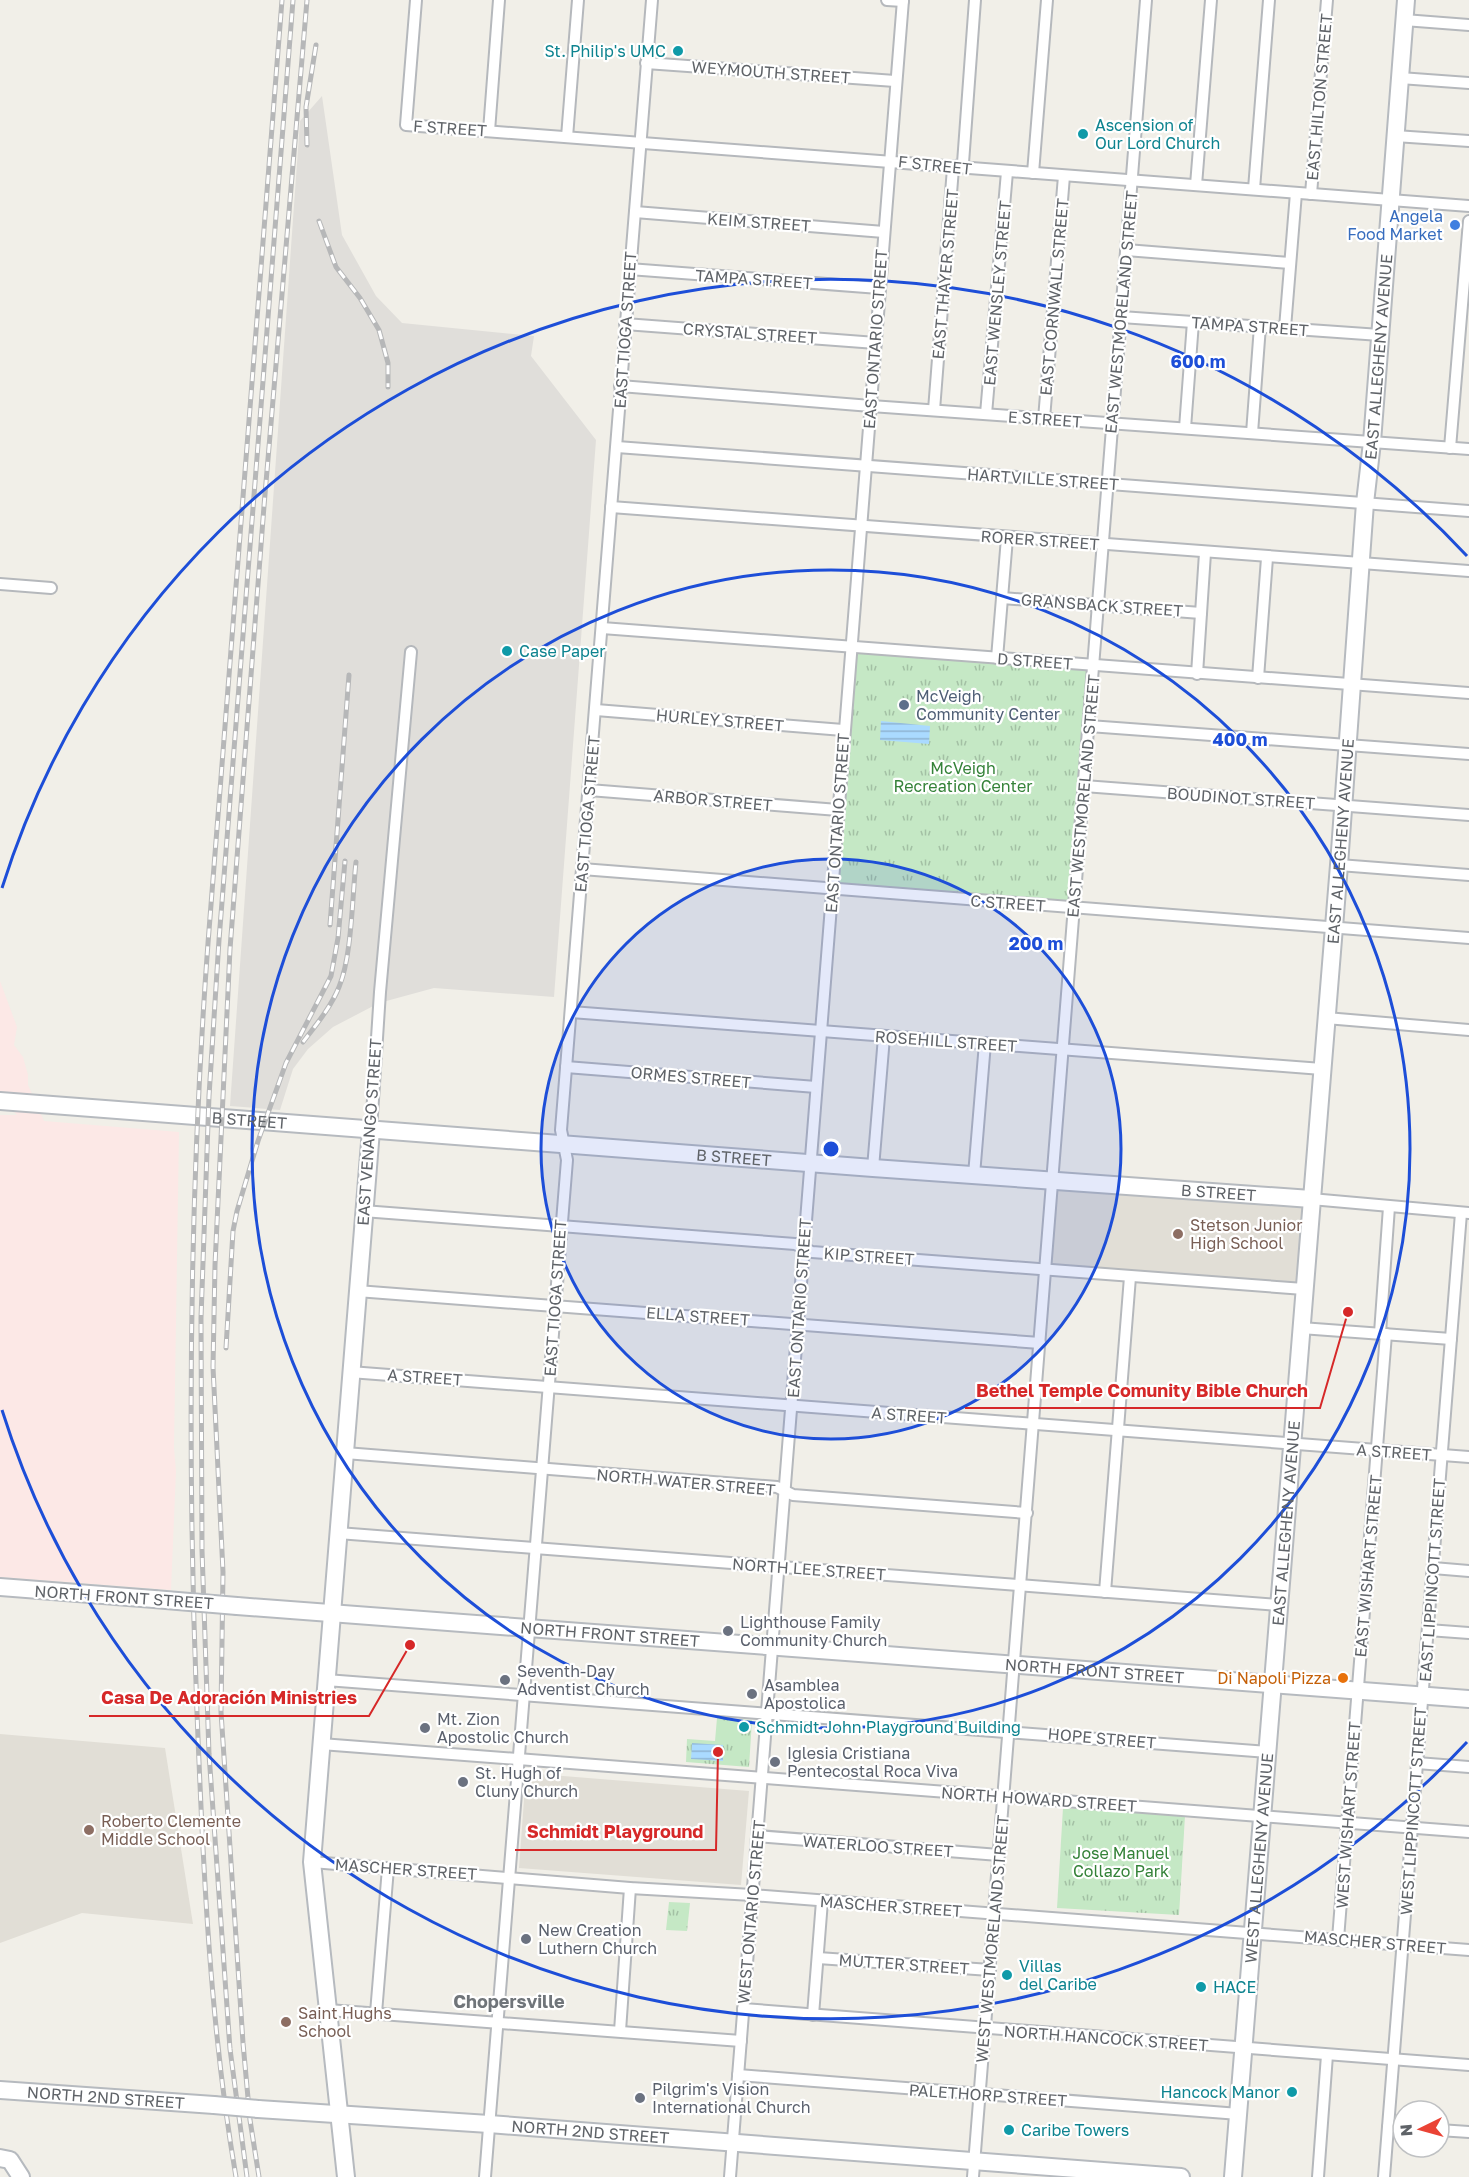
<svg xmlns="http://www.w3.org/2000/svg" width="1469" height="2177" font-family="'Golos Text',sans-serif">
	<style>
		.industrial { fill: #e0deda }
		.education { fill: #e1ded6 }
		.medical { fill: #fce8e6 }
		.park { fill: url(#park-tufts) }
		.water { fill: url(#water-rules) }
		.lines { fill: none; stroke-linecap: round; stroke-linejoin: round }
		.street-casing { stroke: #b5b8bc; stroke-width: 14 }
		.secondary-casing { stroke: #b6babf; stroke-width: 20 }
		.street { stroke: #fff; stroke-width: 10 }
		.secondary { stroke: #fff; stroke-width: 16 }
		.rail-casing { stroke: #b6b7b8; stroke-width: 5 }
		.rail { stroke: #fff; stroke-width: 3; stroke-dasharray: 9; stroke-linecap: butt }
		.secondary-bridge-casing { stroke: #b6babf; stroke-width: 20; stroke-linecap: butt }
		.secondary-bridge { stroke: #fff; stroke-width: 16 }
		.ring { fill: none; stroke: #1d4ed8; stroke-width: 3 }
		.culture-dot { fill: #0f9aa8; stroke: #fff; stroke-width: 2 }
		.shop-dot { fill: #3f7fe0; stroke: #fff; stroke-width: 2 }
		.service-dot { fill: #5c6f8a; stroke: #fff; stroke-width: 2 }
		.education-dot { fill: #8d6e63; stroke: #fff; stroke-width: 2 }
		.worship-dot { fill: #6b7280; stroke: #fff; stroke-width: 2 }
		.food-dot { fill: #e8710a; stroke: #fff; stroke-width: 2 }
		.labels { text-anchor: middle; stroke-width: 4.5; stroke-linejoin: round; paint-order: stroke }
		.culture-label { font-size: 16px; fill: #0d838f; stroke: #fff; text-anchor: start }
		.street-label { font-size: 16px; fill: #5f6368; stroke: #fff }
		.shop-label { font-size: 16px; fill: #366cbe; stroke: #fff; text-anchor: end }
		.service-label { font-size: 16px; fill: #4e5e75; stroke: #fff; text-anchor: start }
		.park-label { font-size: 16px; fill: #348238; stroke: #fff }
		.education-label { font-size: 16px; fill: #785e54; stroke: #fff; text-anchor: start }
		.worship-label { font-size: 16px; fill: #5b616d; stroke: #fff; text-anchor: start }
		.food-label { font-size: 16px; fill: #c56008; stroke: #fff; text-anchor: end }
		.neighbourhood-label { font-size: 18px; font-weight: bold; fill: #70757a; stroke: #fff }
		.centre { fill: #1d4ed8; stroke: #fff; stroke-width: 3 }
		.ring-label { font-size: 18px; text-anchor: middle; font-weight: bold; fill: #1d4ed8; stroke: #fff; stroke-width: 4.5; stroke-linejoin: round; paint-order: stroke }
		.leader { fill: none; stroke: #d62828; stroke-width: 2 }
		.callout-dot { fill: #d62828; stroke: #fff; stroke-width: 2 }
		.callout-label { font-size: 18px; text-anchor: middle; font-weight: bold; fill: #d62828; stroke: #fff; stroke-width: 4.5; stroke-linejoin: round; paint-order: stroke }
	</style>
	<defs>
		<pattern id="park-tufts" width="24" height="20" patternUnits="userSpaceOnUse" patternTransform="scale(1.5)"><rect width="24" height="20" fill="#c5e8c5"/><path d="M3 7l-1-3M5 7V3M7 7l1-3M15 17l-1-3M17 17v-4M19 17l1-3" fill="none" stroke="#a3c0a4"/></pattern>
		<pattern id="water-rules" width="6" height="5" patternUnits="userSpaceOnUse" patternTransform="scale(1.5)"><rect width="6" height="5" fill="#aadaff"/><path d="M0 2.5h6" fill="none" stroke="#8eb4d2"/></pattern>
	</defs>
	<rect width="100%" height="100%" fill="#f1efe8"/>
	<!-- industrial -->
	<polygon class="industrial" points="322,96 342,235 376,296 402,323 534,336 531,356 596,440 554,997 434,988 379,1003 333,1027 308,1049 293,1069 280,1110 230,1106 300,121"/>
	<!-- education -->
	<g class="education">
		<polygon points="1053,1181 1311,1199 1304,1289 1046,1270"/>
		<polygon points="0,1734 165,1748 193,1924 82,1913 0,1943"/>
		<polygon points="526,1773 749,1791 741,1885 519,1868"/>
	</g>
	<!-- medical -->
	<polygon class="medical" points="0,981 17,1027 14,1045 23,1057 28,1075 28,1085 44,1121 179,1132 174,1448 176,1471 171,1590 0,1577 0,1115 17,1115 0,1096"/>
	<!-- park -->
	<g class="park">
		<polygon points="850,647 1094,666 1075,908 832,889"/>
		<polygon points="717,1718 752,1720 749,1767 686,1762 687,1739 715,1741"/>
		<polygon points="1063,1808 1185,1816 1179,1915 1057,1908"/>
		<polygon points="669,1902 690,1903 687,1931 666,1930"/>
	</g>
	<!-- water -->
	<g class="water">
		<polygon points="881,721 930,726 929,744 880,740"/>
		<polygon points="692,1743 723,1745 723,1761 691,1759"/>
	</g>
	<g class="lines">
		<defs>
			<g id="street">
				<polyline points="416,0 406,125 1469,206"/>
				<polyline points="887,0 903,1"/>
				<polyline points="1404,20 1469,25"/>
				<polyline points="646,63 895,81"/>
				<polyline points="1400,78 1469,83"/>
				<polyline points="489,131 499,0"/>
				<polyline points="1395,136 1469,141"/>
				<polyline points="567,137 578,0"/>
				<polyline points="1033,173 1047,0"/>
				<polyline points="1196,185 1211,0"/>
				<polyline points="1254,189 1269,0"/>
				<polyline points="1311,194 1327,0"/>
				<polyline points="635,212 884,232"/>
				<polyline points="1126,250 1290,263"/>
				<polyline points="629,269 879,288"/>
				<polyline points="1121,317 1380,335"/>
				<polyline points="625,324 876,343"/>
				<polyline points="1285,328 1296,193"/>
				<polyline points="620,386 871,406 1469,449"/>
				<polyline points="934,410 953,168 963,163 975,0"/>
				<polyline points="986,414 1007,172"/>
				<polyline points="1044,419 1064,176"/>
				<polyline points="1185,428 1193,322"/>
				<polyline points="1252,433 1260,326"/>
				<polyline points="617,447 1469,511"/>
				<polyline points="1450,448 1469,221"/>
				<polyline points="611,507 1469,571"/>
				<polyline points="0,584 51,588"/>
				<polyline points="1002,598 1201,613"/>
				<polyline points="602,628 1469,693"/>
				<polyline points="997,658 1007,538"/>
				<polyline points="1197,674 1205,553"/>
				<polyline points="1258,678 1267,558"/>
				<polyline points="596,710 843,730"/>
				<polyline points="1089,726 1469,754"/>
				<polyline points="1084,786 1469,815"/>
				<polyline points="589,790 838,810"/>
				<polyline points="1339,865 1469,875"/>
				<polyline points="582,869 1469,938"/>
				<polyline points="571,1012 1322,1069"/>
				<polyline points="1326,1018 1469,1030"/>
				<polyline points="566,1067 816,1087"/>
				<polyline points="371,1130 380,992 411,652"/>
				<polyline points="873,1168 884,1037"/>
				<polyline points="974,1175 985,1043"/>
				<polyline points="1311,1199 1469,1213"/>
				<polyline points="363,1211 795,1244 812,1252 1304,1289"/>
				<polyline points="357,1291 1040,1343"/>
				<polyline points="1301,1328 1451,1339"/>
				<polyline points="1380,1333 1389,1207"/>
				<polyline points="350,1372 1469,1457"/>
				<polyline points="345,1453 777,1487 793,1495 1027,1513"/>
				<polyline points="338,1533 1279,1605"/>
				<polyline points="1433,1568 1469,1571"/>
				<polyline points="1105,1592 1130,1277"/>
				<polyline points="1428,1630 1469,1633"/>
				<polyline points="326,1680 1268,1752"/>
				<polyline points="321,1744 1469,1832"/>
				<polyline points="1417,1763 1469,1767"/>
				<polyline points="757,1836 999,1855"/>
				<polyline points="312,1862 630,1888 752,1895 1469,1950"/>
				<polyline points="1338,1939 1386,1334"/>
				<polyline points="818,1958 990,1970"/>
				<polyline points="743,2009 1469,2065"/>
				<polyline points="328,2010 741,2041"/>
				<polyline points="376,2013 388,1868"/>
				<polyline points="813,2015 822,1901"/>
				<polyline points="620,2031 630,1888"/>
				<polyline points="738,2075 1239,2114"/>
				<polyline points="1388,2127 1403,2128"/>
				<polyline points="1439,2130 1469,2132"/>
				<polyline points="485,2177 567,1160 561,1130 652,0"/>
				<polyline points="730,2177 903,0"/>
				<polyline points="973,2177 1146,0"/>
				<polyline points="1318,2177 1327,2055"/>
				<polyline points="1384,2177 1461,1213"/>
			</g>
			<g id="secondary">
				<path id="s1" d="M0,1101L873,1168L1311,1199"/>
				<polyline points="0,1587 154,1599"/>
				<path id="s2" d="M237,1606L1469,1699"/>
				<path id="s3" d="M0,2090L214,2105"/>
				<path id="s4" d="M258,2109L489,2124L1181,2177"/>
				<polyline points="0,2158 10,2160 21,2177"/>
				<polyline points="346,2177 312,1862 371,1130"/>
				<path id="s5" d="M1233,2177L1339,865L1365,503L1372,442L1406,0"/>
			</g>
		</defs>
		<!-- street casing -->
		<use href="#street" class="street-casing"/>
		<!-- secondary casing -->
		<use href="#secondary" class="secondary-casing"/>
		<!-- street -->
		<use href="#street" class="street"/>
		<!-- secondary -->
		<use href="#secondary" class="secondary"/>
		<defs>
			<g id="rail">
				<polyline points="307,145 306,107 316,45"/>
				<polyline points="319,221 336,267 360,298 379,330 388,363 388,387"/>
				<polyline points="330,925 349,675"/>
				<path d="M303,1042C316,1025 331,1007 339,987C352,956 352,898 356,862"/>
				<polyline points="226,1348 233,1231 237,1211 258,1141 286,1063 331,976 338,938 345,861"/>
				<path d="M236,2177C210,2026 203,1866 197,1713C187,1456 189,1199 208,943L282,0"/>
				<polyline points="247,2177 230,2049 209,1754 202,1550 201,1318 209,1096 219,940 293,0"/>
				<polyline points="259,2177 250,2120 243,2043 221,1712 223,1572 213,1367 215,1265 230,949 264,506 307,0"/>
			</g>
		</defs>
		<!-- rail casing -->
		<use href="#rail" class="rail-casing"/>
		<!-- rail -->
		<use href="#rail" class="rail"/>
		<defs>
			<g id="secondary-bridge">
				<polyline points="154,1599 237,1606"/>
				<polyline points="214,2105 258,2109"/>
			</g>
		</defs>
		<!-- secondary-bridge casing -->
		<use href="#secondary-bridge" class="secondary-bridge-casing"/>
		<!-- secondary-bridge -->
		<use href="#secondary-bridge" class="secondary-bridge"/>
	</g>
	<!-- distance rings -->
	<circle cx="831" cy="1149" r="290" fill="#1d4ed8" fill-opacity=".12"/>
	<g class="ring">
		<circle cx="831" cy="1149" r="290"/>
		<circle cx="831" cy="1149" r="579"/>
		<path d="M1467 1742A869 869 0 0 1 2 1410M2 888A869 869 0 0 1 1467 556"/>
	</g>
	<!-- markers -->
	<g class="culture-dot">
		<circle cx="678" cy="51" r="6"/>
		<circle cx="1083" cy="134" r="6"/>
		<circle cx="507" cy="651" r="6"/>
		<circle cx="744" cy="1727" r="6"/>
		<circle cx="1007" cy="1975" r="6"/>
		<circle cx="1201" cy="1987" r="6"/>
		<circle cx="1292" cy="2092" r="6"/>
		<circle cx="1009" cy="2130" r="6"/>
	</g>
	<circle class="shop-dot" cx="1455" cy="225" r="6"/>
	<circle class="service-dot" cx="904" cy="705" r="6"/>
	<g class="education-dot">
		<circle cx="1178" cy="1234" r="6"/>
		<circle cx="89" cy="1830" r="6"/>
		<circle cx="286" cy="2022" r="6"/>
	</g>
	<g class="worship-dot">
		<circle cx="728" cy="1631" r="6"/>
		<circle cx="505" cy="1680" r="6"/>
		<circle cx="752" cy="1694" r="6"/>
		<circle cx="425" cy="1728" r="6"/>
		<circle cx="775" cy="1762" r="6"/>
		<circle cx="463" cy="1782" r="6"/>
		<circle cx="526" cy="1939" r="6"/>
		<circle cx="640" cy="2098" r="6"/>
	</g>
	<circle class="food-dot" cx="1343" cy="1678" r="6"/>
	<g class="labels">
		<!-- culture labels -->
		<g class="culture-label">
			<text x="666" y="57" text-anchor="end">St. Philip's UMC</text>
			<text x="1095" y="131">Ascension of<tspan x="1095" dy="18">Our Lord Church</tspan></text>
			<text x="519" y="657">Case Paper</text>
			<text x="756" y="1733">Schmidt John Playground Building</text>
			<text x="1019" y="1972">Villas<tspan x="1019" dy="18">del Caribe</tspan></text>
			<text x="1213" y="1993">HACE</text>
			<text x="1280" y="2098" text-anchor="end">Hancock Manor</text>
			<text x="1021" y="2136">Caribe Towers</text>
		</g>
		<!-- street labels -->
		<g class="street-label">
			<text transform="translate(771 72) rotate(4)" y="6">WEYMOUTH STREET</text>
			<text transform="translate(1319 97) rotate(-85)" y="6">EAST HILTON STREET</text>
			<text transform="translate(450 128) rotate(4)" y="6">F STREET</text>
			<text transform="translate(935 165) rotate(6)" y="6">F STREET</text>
			<text transform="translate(759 222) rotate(4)" y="6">KEIM STREET</text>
			<text transform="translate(945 274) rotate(-85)" y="6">EAST THAYER STREET</text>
			<text transform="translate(754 279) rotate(4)" y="6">TAMPA STREET</text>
			<text transform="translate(997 293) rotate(-85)" y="6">EAST WENSLEY STREET</text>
			<text transform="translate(1054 297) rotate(-85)" y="6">EAST CORNWALL STREET</text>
			<text transform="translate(1121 312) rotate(-85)" y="6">EAST WESTMORELAND STREET</text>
			<text transform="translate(1250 326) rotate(4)" y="6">TAMPA STREET</text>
			<text transform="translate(625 330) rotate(-86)" y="6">EAST TIOGA STREET</text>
			<text transform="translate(750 333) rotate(4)" y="6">CRYSTAL STREET</text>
			<text transform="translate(875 339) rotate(-86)" y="6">EAST ONTARIO STREET</text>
			<text dy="6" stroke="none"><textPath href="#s5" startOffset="1826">EAST ALLEGHENY AVENUE</textPath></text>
			<text transform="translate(1045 419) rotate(4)" y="6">E STREET</text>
			<text transform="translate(1043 479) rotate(4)" y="6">HARTVILLE STREET</text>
			<text transform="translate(1040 540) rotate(4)" y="6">RORER STREET</text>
			<text transform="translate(1102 605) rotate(4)" y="6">GRANSBACK STREET</text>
			<text transform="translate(1035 661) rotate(4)" y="6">D STREET</text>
			<text transform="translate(720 720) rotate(5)" y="6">HURLEY STREET</text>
			<text transform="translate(1083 796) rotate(-85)" y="6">EAST WESTMORELAND STREET</text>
			<text transform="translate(1241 798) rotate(4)" y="6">BOUDINOT STREET</text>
			<text transform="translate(713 800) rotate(5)" y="6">ARBOR STREET</text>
			<text transform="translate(587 814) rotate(-85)" y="6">EAST TIOGA STREET</text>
			<text transform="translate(837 823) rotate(-86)" y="6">EAST ONTARIO STREET</text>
			<text dy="6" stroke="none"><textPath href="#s5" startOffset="1340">EAST ALLEGHENY AVENUE</textPath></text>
			<text transform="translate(1008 903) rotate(4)" y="6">C STREET</text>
			<text transform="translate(946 1041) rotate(4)" y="6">ROSEHILL STREET</text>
			<text transform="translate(691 1077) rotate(5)" y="6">ORMES STREET</text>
			<text dy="6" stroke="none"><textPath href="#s1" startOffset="250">B STREET</textPath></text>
			<text transform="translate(369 1132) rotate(-86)" y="6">EAST VENANGO STREET</text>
			<text dy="6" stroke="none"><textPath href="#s1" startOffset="736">B STREET</textPath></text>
			<text dy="6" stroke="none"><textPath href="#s1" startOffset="1222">B STREET</textPath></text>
			<text transform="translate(869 1256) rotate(4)" y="6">KIP STREET</text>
			<text transform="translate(555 1298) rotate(-86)" y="6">EAST TIOGA STREET</text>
			<text transform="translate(799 1308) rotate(-86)" y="6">EAST ONTARIO STREET</text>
			<text transform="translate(698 1316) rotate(4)" y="6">ELLA STREET</text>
			<text transform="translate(425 1377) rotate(4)" y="6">A STREET</text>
			<text transform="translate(909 1415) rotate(4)" y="6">A STREET</text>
			<text transform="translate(1394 1452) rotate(4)" y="6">A STREET</text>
			<text transform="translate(686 1482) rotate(5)" y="6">NORTH WATER STREET</text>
			<text dy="6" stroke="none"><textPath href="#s5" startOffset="656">EAST ALLEGHENY AVENUE</textPath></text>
			<text transform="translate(1368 1566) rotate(-85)" y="6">EAST WISHART STREET</text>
			<text transform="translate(809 1569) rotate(4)" y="6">NORTH LEE STREET</text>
			<text transform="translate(1432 1580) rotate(-86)" y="6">EAST LIPPINCOTT STREET</text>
			<text transform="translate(124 1597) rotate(4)" y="6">NORTH FRONT STREET</text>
			<text dy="6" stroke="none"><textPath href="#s2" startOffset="374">NORTH FRONT STREET</textPath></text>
			<text dy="6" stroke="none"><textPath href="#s2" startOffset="860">NORTH FRONT STREET</textPath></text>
			<text transform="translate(1102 1738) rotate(5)" y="6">HOPE STREET</text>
			<text transform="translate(1039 1799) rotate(4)" y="6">NORTH HOWARD STREET</text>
			<text transform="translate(1413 1811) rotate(-86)" y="6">WEST LIPPINCOTT STREET</text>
			<text transform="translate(1348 1815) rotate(-86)" y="6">WEST WISHART STREET</text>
			<text transform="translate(878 1846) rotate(4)" y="6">WATERLOO STREET</text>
			<text dy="6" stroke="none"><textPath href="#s5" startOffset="320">WEST ALLEGHENY AVENUE</textPath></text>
			<text transform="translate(406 1869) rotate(4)" y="6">MASCHER STREET</text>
			<text transform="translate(891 1906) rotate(4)" y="6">MASCHER STREET</text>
			<text transform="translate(751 1912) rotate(-85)" y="6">WEST ONTARIO STREET</text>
			<text transform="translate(992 1939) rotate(-85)" y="6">WEST WESTMORELAND STREET</text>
			<text transform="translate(1375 1942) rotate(5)" y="6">MASCHER STREET</text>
			<text transform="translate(904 1964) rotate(4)" y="6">MUTTER STREET</text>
			<text transform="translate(1106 2038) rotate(4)" y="6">NORTH HANCOCK STREET</text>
			<text transform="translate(988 2095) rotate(4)" y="6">PALETHORP STREET</text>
			<text dy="6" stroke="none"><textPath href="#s3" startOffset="106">NORTH 2ND STREET</textPath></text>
			<text dy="6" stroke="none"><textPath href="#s4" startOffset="333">NORTH 2ND STREET</textPath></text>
		</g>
		<!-- shop labels -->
		<g class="shop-label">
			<text x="1443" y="222">Angela<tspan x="1443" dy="18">Food Market</tspan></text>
		</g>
		<!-- service labels -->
		<g class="service-label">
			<text x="916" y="702">McVeigh<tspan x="916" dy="18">Community Center</tspan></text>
		</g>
		<!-- park labels -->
		<g class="park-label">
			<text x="963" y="774">McVeigh<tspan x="963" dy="18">Recreation Center</tspan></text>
			<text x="1121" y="1859">Jose Manuel<tspan x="1121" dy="18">Collazo Park</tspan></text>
		</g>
		<!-- education labels -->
		<g class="education-label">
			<text x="1190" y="1231">Stetson Junior<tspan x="1190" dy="18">High School</tspan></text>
			<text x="101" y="1827">Roberto Clemente<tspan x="101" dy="18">Middle School</tspan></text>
			<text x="298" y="2019">Saint Hughs<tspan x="298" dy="18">School</tspan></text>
		</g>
		<!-- worship labels -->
		<g class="worship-label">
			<text x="740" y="1628">Lighthouse Family<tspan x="740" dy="18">Community Church</tspan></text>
			<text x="517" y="1677">Seventh-Day<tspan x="517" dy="18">Adventist Church</tspan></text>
			<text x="764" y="1691">Asamblea<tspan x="764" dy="18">Apostolica</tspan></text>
			<text x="437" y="1725">Mt. Zion<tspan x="437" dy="18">Apostolic Church</tspan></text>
			<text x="787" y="1759">Iglesia Cristiana<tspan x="787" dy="18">Pentecostal Roca Viva</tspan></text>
			<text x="475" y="1779">St. Hugh of<tspan x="475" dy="18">Cluny Church</tspan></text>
			<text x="538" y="1936">New Creation<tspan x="538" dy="18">Luthern Church</tspan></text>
			<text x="652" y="2095">Pilgrim's Vision<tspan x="652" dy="18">International Church</tspan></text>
		</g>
		<!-- food labels -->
		<g class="food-label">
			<text x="1331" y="1684">Di Napoli Pizza</text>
		</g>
		<!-- neighbourhood labels -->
		<g class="neighbourhood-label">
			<text x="509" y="2008">Chopersville</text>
		</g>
	</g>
	<circle cx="831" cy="1149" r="9" class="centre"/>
	<g class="ring-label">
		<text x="1198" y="368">600 m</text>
		<text x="1240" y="746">400 m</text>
		<text x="1036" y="950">200 m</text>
	</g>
	<!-- callouts -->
	<path class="leader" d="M1348 1312L1320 1408H965M410 1645L369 1716H89M718 1752L716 1850H515"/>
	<g class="callout-dot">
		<circle cx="1348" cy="1312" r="6"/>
		<circle cx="410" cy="1645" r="6"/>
		<circle cx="718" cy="1752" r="6"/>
	</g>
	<g class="callout-label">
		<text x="1142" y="1397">Bethel Temple Comunity Bible Church</text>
		<text x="229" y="1704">Casa De Adoración Ministries</text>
		<text x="615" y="1838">Schmidt Playground</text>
	</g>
	<!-- north arrow -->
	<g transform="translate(1421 2129) rotate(265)"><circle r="28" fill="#ffffff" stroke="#bfc1c3" stroke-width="1.5"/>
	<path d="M0-4.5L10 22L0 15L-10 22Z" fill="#ea4335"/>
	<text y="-9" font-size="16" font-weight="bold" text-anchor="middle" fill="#5f6368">N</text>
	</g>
</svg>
